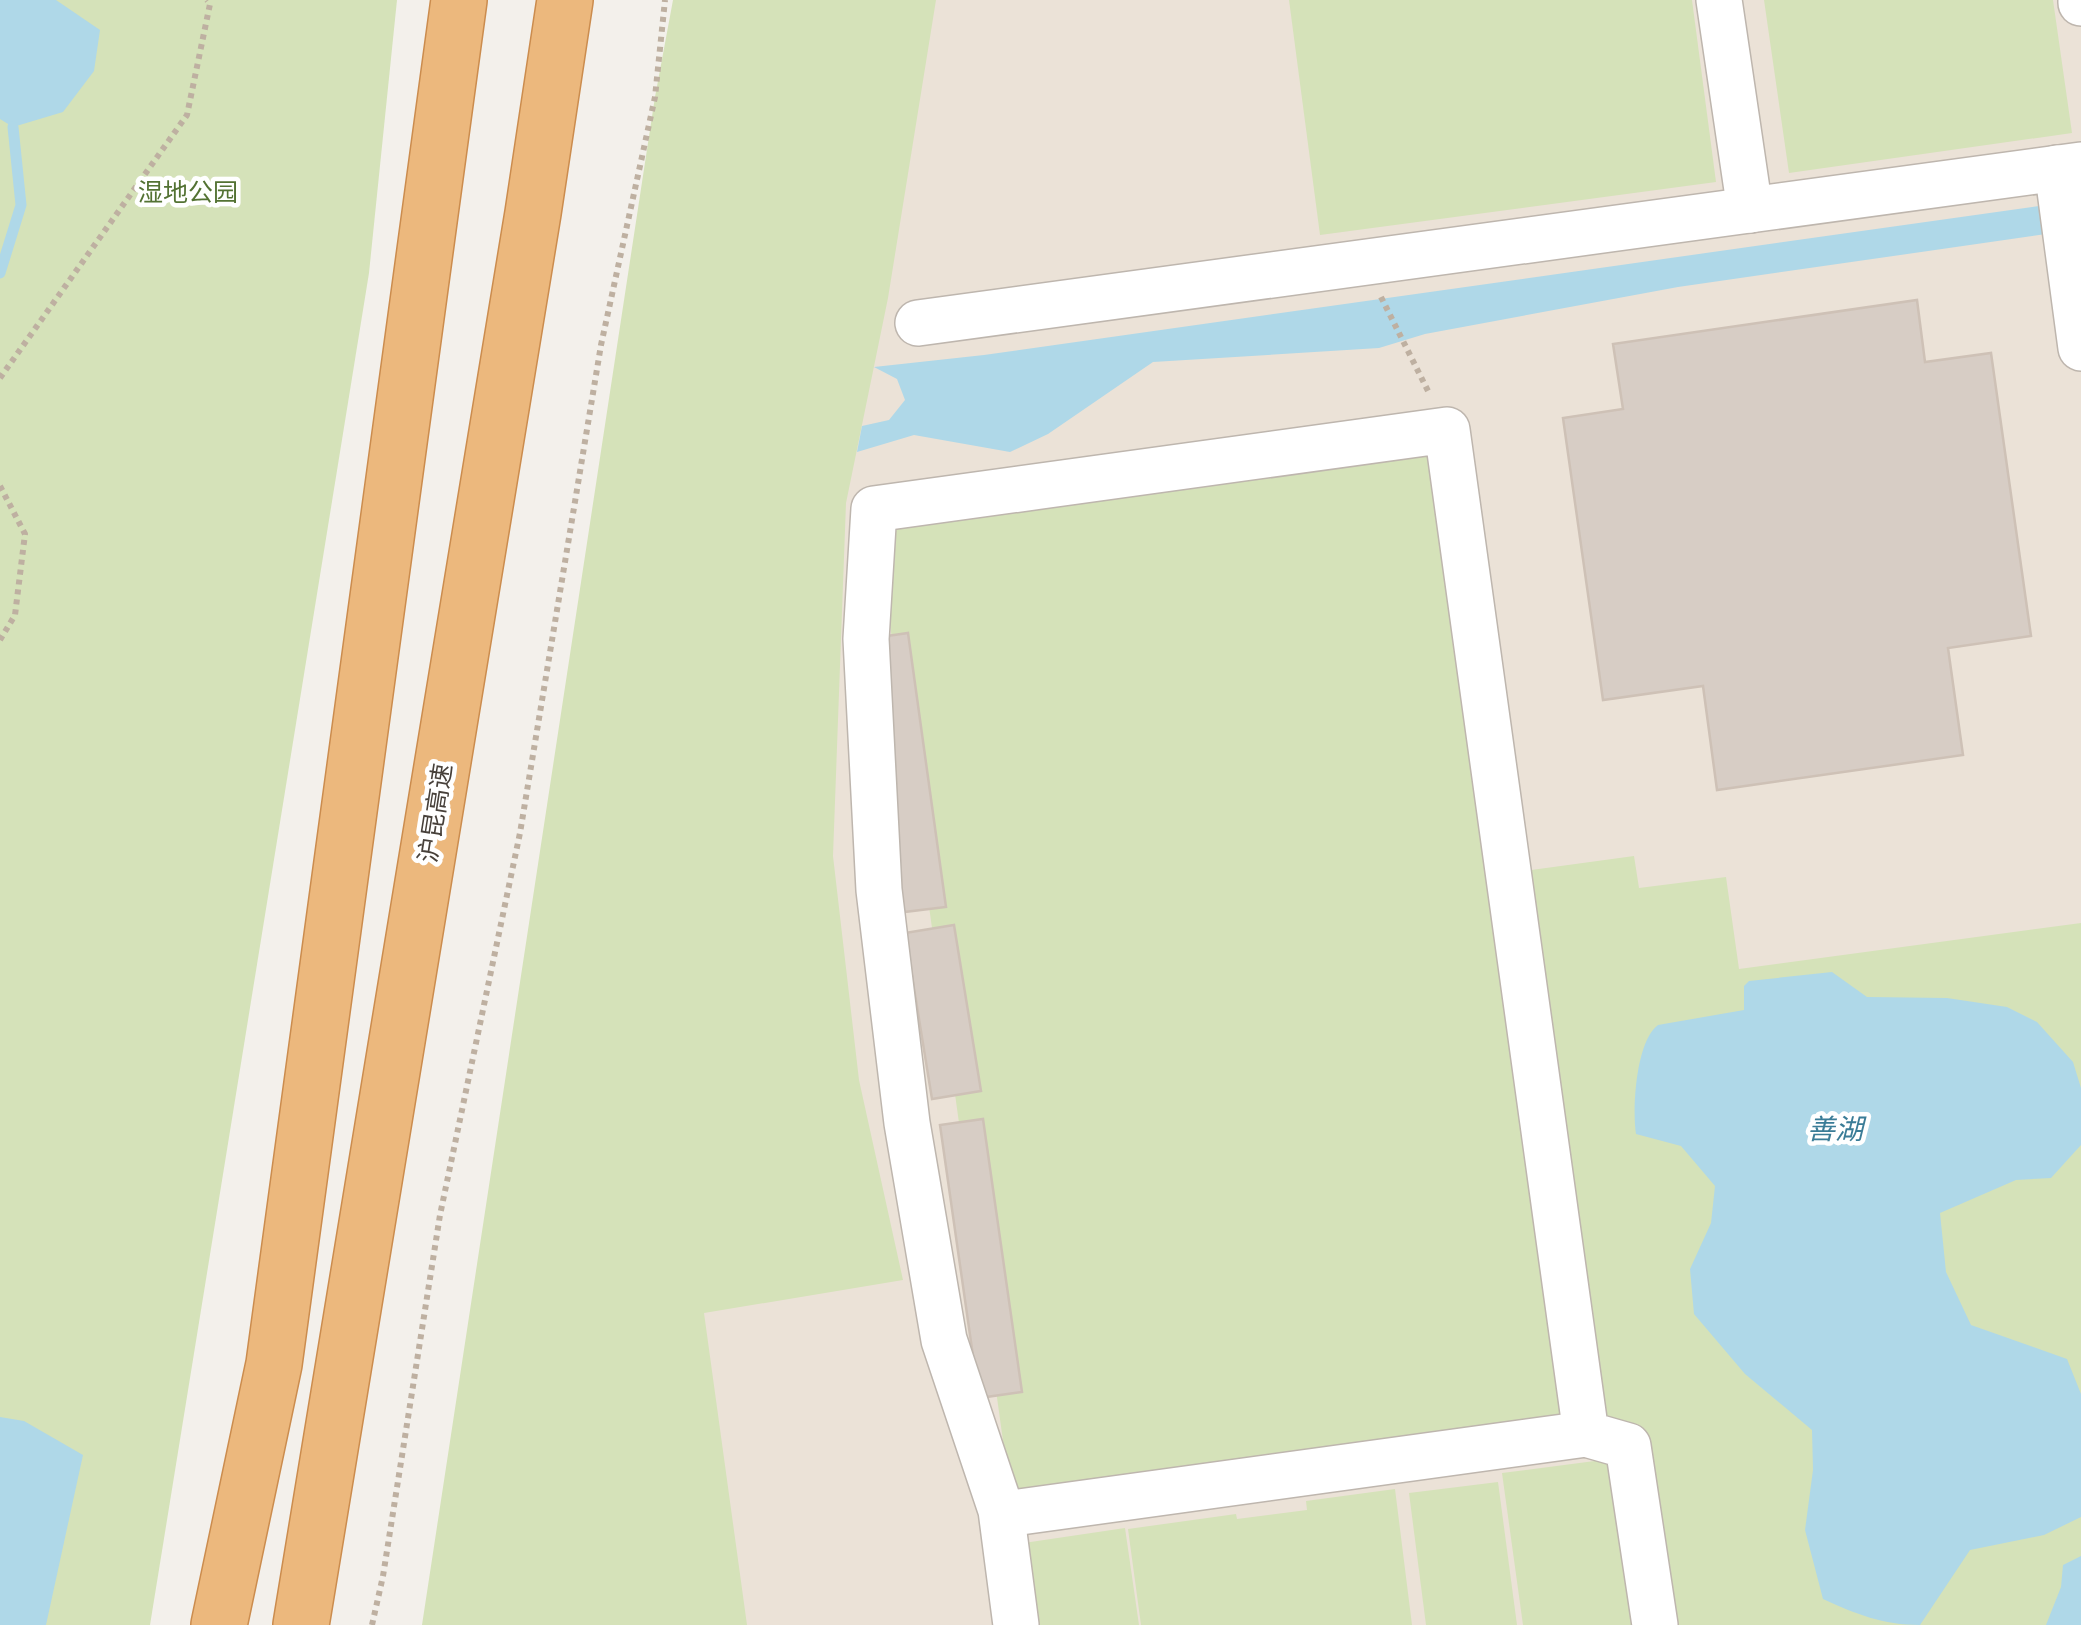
<svg xmlns="http://www.w3.org/2000/svg" width="2081" height="1625" font-family="Mulish,'Noto Sans SC',sans-serif">
	<style>
		.education { fill: #ebe2d7 }
		.green { fill: #d5e2b9 }
		.water { fill: #afd8e8 }
		.lines { fill: none; stroke-linecap: round; stroke-linejoin: round }
		.stream { stroke: #afd8e8; stroke-width: 11 }
		.building { fill: #d7cdc5; stroke: #cec1b6; stroke-width: 2.5 }
		.street-casing { stroke: #beb6ae; stroke-width: 48 }
		.highway-casing { stroke: #cb8c4e; stroke-width: 58 }
		.path { stroke: #beb0a1; stroke-width: 6; stroke-dasharray: 5 5; stroke-linecap: butt }
		.street { stroke: #fff; stroke-width: 45 }
		.highway { stroke: #ecb87d; stroke-width: 55 }
		.labels { text-anchor: middle; stroke-width: 9; stroke-linejoin: round; paint-order: stroke }
		.park-label { font-size: 25px; fill: #537233; stroke: #fff }
		.street-label { font-size: 25px; fill: #47403a; stroke: #fff }
		.water-label { font-size: 28px; font-style: italic; fill: #3a7c97; stroke: #fff }
	</style>
	<rect width="100%" height="100%" fill="#f3f0eb"/>
	<!-- education -->
	<polygon class="education" points="686,0 2081,0 2081,1625 425,1625"/>
	<!-- green -->
	<g class="green">
		<polygon points="0,0 397,0 369,273 150,1625 0,1625"/>
		<polygon points="673,0 936,0 888,298 846,503 833,856 859,1080 903,1280 704,1313 747,1625 422,1625 655,97"/>
		<polygon points="1289,0 1692,0 1716,182 1320,235"/>
		<polygon points="1764,0 2053,0 2072,133 1789,173"/>
		<polygon points="1447,430 1509,873 1634,856 1639,888 1726,877 1739,969 2081,923 2081,1625 1655,1625 1628,1446 1013,1513 874,509"/>
		<polygon points="1610,1459 1633,1625 1523,1625 1502,1473"/>
		<polygon points="1498,1482 1517,1625 1426,1625 1409,1493"/>
		<polygon points="1395,1489 1412,1625 1141,1625 1128,1529 1236,1514 1237,1519 1307,1510 1306,1501"/>
		<polygon points="1125,1528 1139,1625 1029,1625 1017,1544"/>
	</g>
	<!-- water -->
	<g class="water">
		<polygon points="0,0 56,0 100,30 94,71 63,112 13,127 0,119"/>
		<polygon points="2081,200 2081,229 1678,287 1425,334 1379,348 1153,362 1048,434 1010,452 914,435 857,452 862,426 889,420 905,400 897,379 874,367 984,355"/>
		<path d="M1832,972L1867,997L1947,998L2007,1007L2037,1022L2073,1062L2081,1088V1145L2051,1178L2016,1180L1940,1213L1946,1272L1971,1325L2067,1359L2081,1394V1517L2044,1535L1970,1550L1920,1625C1883,1625 1856,1614 1823,1599L1805,1530L1813,1470L1812,1430L1745,1374L1694,1314L1690,1269L1711,1223L1715,1186L1681,1146L1636,1134C1632,1109 1636,1041 1658,1025L1744,1010V986L1749,981Z"/>
		<polygon points="0,1417 24,1421 83,1455 46,1625 0,1625"/>
		<polygon points="2081,1556 2081,1625 2046,1625 2061,1587 2063,1565"/>
	</g>
	<g class="lines">
		<!-- stream -->
		<polyline class="stream" points="0,273 21,205 13,127"/>
	</g>
	<!-- building -->
	<g class="building">
		<polygon points="1917,300 1925,362 1991,353 2031,636 1948,648 1963,755 1717,790 1703,686 1603,700 1563,418 1623,409 1613,344"/>
		<polygon points="908,633 946,907 904,912 866,639"/>
		<polygon points="954,925 981,1091 932,1099 905,933"/>
		<polygon points="983,1119 1022,1392 979,1398 940,1125"/>
	</g>
	<g class="lines">
		<defs>
			<g id="street">
				<polyline points="1719,0 1750,210"/>
				<polyline points="2081,0 2081,3"/>
				<polyline points="2057,168 2081,348"/>
				<polyline points="918,323 2081,165"/>
				<polyline points="1013,1513 1586,1434"/>
				<polyline points="1016,1625 1001,1510 944,1340 907,1123 879,890 866,639 874,509 1447,430 1586,1434 1628,1446 1655,1625"/>
			</g>
			<g id="highway">
				<polyline points="219,1625 274,1364 459,0"/>
				<polyline points="301,1625 533,213 565,0"/>
			</g>
		</defs>
		<!-- street casing -->
		<use href="#street" class="street-casing"/>
		<!-- highway casing -->
		<use href="#highway" class="highway-casing"/>
		<!-- path -->
		<g class="path">
			<polyline points="1381,297 1429,393"/>
			<polyline points="0,378 187,115 210,4 207,0"/>
			<polyline points="0,486 25,534 15,615 0,640"/>
			<polyline points="372,1625 383,1576 440,1215 520,833 601,345 655,97 665,0"/>
		</g>
		<!-- street -->
		<use href="#street" class="street"/>
		<!-- highway -->
		<use href="#highway" class="highway"/>
	</g>
	<g class="labels">
		<!-- park labels -->
		<g class="park-label">
			<text x="188" y="201">湿地公园</text>
		</g>
		<!-- street labels -->
		<g class="street-label">
			<text transform="translate(435 813) rotate(-81)" y="9">沪昆高速</text>
		</g>
		<!-- water labels -->
		<g class="water-label">
			<text x="1835" y="1139">善湖</text>
		</g>
	</g>
</svg>
